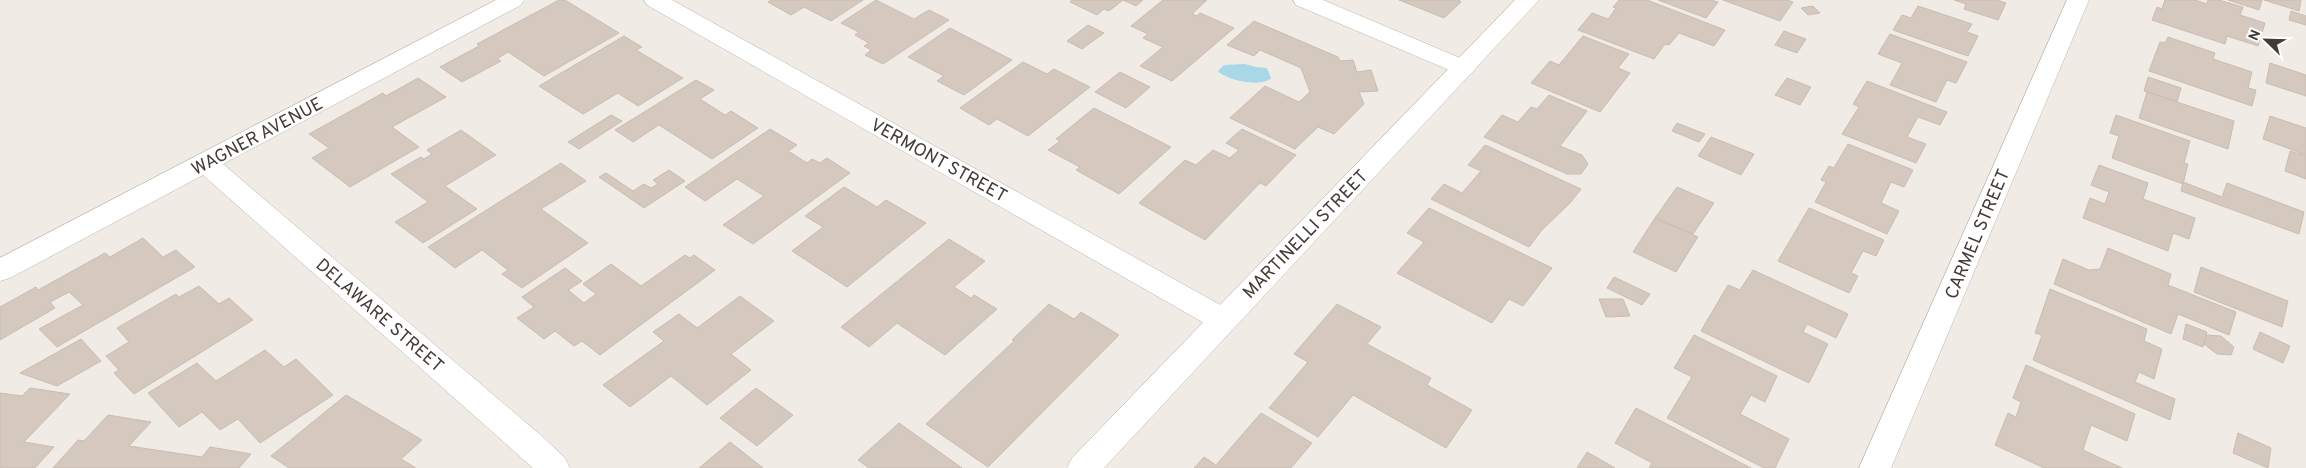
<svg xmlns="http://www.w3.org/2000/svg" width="2306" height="468" font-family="Overpass,sans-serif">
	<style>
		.water { fill: #a8d7e7 }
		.building { fill: #d4c8bf; stroke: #cbbcb0 }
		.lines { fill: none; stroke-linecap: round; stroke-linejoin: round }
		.minor-casing { stroke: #beb5ac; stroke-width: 1 }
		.tertiary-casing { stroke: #beb5ac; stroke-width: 1 }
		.minor { fill: #fff; fill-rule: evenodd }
		.tertiary { fill: #fff; fill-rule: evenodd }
		.labels { text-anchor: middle; stroke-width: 4.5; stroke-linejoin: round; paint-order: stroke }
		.street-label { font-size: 18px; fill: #423b36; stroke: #fff }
	</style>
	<rect width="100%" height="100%" fill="#f0ebe5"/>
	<!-- water -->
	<path class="water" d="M1245,64L1256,67L1267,68L1271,78C1262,88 1225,80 1218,71L1224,65Z"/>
	<!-- building -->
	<g class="building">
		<polygon points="559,0 565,0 619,33 544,76 508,52 497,59 501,61 462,82 440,67 479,46 477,44"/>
		<polygon points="771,0 863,0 831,21 804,7 791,15 768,2"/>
		<polygon points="876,0 914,19 929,10 949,20 883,64 865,55 871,50 864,46 869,43 855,35 859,32 841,23"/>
		<polygon points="1072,0 1143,0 1136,6 1123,0 1109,11 1104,9 1097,15 1070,2"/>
		<polygon points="1163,0 1207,0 1192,14 1197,16 1200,13 1234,28 1172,81 1140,66 1163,47 1143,38 1148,34 1131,26"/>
		<polygon points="1399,0 1459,0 1461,2 1444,18"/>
		<polygon points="1619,0 1647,0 1725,30 1714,46 1679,33 1669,45 1665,44 1654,59 1578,30 1592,13 1608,19 1616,8 1613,7"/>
		<polygon points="1658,0 1711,0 1718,2 1706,18"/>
		<polygon points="1723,0 1787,0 1793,2 1780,21"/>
		<polygon points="1954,0 1997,0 2006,3 1998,20 1964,9 1966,4"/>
		<polygon points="2165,0 2195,0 2207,4 2208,0 2219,0 2243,7 2240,15 2265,23 2258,46 2227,36 2225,44 2152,20 2157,7 2162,9"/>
		<polygon points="2228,0 2262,0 2259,10"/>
		<polygon points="2264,0 2301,0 2299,11"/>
		<polygon points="1813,6 1820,13 1808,15 1801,8"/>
		<polygon points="1918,6 1972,24 1967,32 1978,36 1968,56 1893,30 1902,15 1911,18"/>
		<polygon points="2291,11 2306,16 2306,25 2289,20"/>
		<polygon points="1254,21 1338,57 1340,61 1353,60 1357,72 1371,70 1378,91 1359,92 1364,104 1334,134 1318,127 1295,149 1230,118 1265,86 1299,102 1310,92 1301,68 1260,50 1254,56 1227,45"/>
		<polygon points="1088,25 1104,33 1082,49 1067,41"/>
		<polygon points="950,28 1012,60 964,95 937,81 944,76 908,57"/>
		<polygon points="1784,31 1806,39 1797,53 1775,45"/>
		<polygon points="1890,34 1967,62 1956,83 1947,80 1936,102 1890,85 1902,63 1878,54"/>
		<polygon points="624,36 642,47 636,50 683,78 638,106 618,93 583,114 539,86"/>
		<polygon points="1583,36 1629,54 1618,68 1630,73 1600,112 1531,83 1550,61 1559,65"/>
		<polygon points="2168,37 2215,53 2213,59 2252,72 2248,88 2256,90 2252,106 2149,71 2160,42 2165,43"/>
		<polygon points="1023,62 1047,74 1054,69 1090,87 1028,136 997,119 989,125 960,108"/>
		<polygon points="2270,63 2306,75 2306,96 2266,83"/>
		<polygon points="1120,72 1150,87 1126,108 1095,92"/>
		<polygon points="2148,77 2181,88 2177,102 2144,91"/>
		<polygon points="418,78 446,97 392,127 419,147 350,187 312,158 329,148 309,134 383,93 386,96"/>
		<polygon points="1787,78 1811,87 1800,105 1775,95"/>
		<polygon points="696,80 714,90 700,99 725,115 731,111 758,128 712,159 659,125 633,142 615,130"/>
		<polygon points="1867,81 1947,112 1940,125 1918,117 1907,137 1926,144 1916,163 1842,134 1859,107 1853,104"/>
		<polygon points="2147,92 2234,121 2228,149 2139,118"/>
		<polygon points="1549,95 1587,111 1560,146 1582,155 1588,164 1581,174 1567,174 1484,137 1502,115 1518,122 1531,107 1537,109"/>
		<polygon points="1094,108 1171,147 1119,194 1076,170 1080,167 1048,150 1060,141 1056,139"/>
		<polygon points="611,115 622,121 579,149 568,142"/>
		<polygon points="2116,115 2190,141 2184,163 2188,164 2183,184 2112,158 2119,136 2110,133"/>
		<polygon points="2270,116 2306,128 2306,155 2263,139"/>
		<polygon points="1677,123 1705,134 1699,142 1672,131"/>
		<polygon points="770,129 797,145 788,151 807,163 812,159 820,163 827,158 850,173 753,244 723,225 764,196 737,179 705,201 685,187"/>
		<polygon points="1242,129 1296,155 1266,186 1260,183 1205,240 1139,203 1185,160 1196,165 1213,150 1230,158 1239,150 1226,143"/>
		<polygon points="461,130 496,155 445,186 477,209 423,243 395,222 428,202 391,174 421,157 424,159 432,154 427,150"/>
		<polygon points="1711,137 1754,154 1741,175 1698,156"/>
		<polygon points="1848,144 1913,170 1904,187 1891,182 1881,203 1899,211 1887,234 1815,202 1826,182 1821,180 1829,166 1834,168"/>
		<polygon points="1485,145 1581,189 1570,203 1541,231 1529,247 1431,199 1444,184 1462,193 1481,171 1468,165"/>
		<polygon points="2290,151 2306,156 2306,179 2285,171"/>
		<polygon points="561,163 586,181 541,209 588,243 522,288 502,274 508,270 482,250 455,268 428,247"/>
		<polygon points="2099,165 2148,183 2143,199 2195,218 2189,239 2173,233 2168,251 2083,218 2090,198 2105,204 2109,192 2091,185"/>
		<polygon points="669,170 685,181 644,208 599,177 606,173 633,191 644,184 651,188 658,184 653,180"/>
		<polygon points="2183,182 2222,197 2227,183 2304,212 2299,234 2181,191"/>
		<polygon points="844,187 877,207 886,200 926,223 847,287 792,251 823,227 805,216"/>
		<polygon points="1677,187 1714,203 1693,234 1655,218"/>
		<polygon points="1429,208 1552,268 1523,306 1509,299 1492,323 1397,273 1424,242 1407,233"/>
		<polygon points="1809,208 1884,240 1876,256 1863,251 1851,273 1858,276 1849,293 1778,261"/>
		<polygon points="1655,218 1698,237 1676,272 1633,252"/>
		<polygon points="143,238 163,257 176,250 195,267 57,347 39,329 83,305 69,292 50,302 55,308 0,340 0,307 36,287 38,290 105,253 110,257"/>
		<polygon points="949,239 985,261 954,287 971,298 974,295 997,309 945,355 897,323 869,347 841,327"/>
		<polygon points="2108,248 2171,274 2168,285 2236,312 2229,335 2178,314 2171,334 2054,284 2063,259 2089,270 2100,269"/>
		<polygon points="685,255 690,258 694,255 715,270 600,355 582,341 574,346 555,331 544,339 517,318 534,307 522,297 565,268 582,281 568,290 584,303 596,294 583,284 611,264 641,286"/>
		<polygon points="2201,267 2288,301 2282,327 2194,292"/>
		<polygon points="1753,270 1848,314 1836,338 1807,324 1803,332 1828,344 1809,383 1701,331 1728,285 1740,290"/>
		<polygon points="1614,277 1650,294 1642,305 1607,288"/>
		<polygon points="199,286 219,304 229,298 253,320 134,394 114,373 119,370 106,356 129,342 117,328 176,294 179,297"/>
		<polygon points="2050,289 2147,329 2144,341 2162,349 2154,379 2139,372 2135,382 2175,399 2170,420 2033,360 2042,335 2035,333"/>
		<polygon points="740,296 774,321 731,354 751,370 707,405 671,376 630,407 603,385 664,341 653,332 679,314 697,328"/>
		<polygon points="1599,299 1623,299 1630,316 1606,317"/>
		<polygon points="1049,304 1074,319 1081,312 1119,335 988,467 926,424 1014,341 1012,340"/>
		<polygon points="1337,304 1381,327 1367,344 1431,378 1427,385 1472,410 1446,448 1353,395 1318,437 1269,408 1308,362 1294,354"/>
		<polygon points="2186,324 2207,332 2203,347 2183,339"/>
		<polygon points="2260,332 2290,346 2283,363 2253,349"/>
		<polygon points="1694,335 1777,376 1765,402 1751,395 1740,414 1789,439 1775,468 1764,468 1667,418 1692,377 1674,368"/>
		<polygon points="2206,335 2221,336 2234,347 2231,355 2217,354 2204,344"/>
		<polygon points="81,339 101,361 57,386 20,373"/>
		<polygon points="265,350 284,367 296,359 333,395 260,443 238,419 220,430 202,412 179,427 148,393 197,363 216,381"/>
		<polygon points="2026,365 2135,414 2127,441 2091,425 2083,450 2122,468 2044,468 1995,445 2008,413 2016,417 2021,402 2013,398"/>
		<polygon points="30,388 70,394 24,442 54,447 35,468 0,468 0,393 22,396"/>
		<polygon points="756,388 793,415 757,446 720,418"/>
		<polygon points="346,395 422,440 401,459 416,468 289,468 271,456"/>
		<polygon points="1636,408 1751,468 1649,468 1652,463 1615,443"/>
		<polygon points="1261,413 1312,443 1291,468 1194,468 1204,457 1216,465"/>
		<polygon points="108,415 151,422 129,446 202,457 210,447 251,454 239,468 53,468 78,440 84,441"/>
		<polygon points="899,423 962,468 869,468 858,460"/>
		<polygon points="2238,433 2271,448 2268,468 2233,453"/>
		<polygon points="730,442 763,468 699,468"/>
		<polygon points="1587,452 1615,468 1577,468"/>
	</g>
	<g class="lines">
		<defs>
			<g id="minor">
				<polygon points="496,0 524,0 521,5 223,164 544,438 565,458 570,468 533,468 203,175 10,278 0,281 0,258"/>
				<polygon points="644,0 672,0 1233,312 1238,320 1233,328 1223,331 1213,328 647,5"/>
				<polygon points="1293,0 1323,0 1472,63 1476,68 1472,73 1464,76 1456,73 1296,5"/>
				<polygon points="2067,0 2089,0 1891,468 1859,468"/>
			</g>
			<polygon id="tertiary" points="1515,0 1539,0 1104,468 1067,468 1072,458"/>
		</defs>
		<!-- minor casing -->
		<use href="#minor" class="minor-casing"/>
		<!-- tertiary casing -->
		<use href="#tertiary" class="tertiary-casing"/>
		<!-- minor -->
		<use href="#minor" class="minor"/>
		<!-- tertiary -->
		<use href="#tertiary" class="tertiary"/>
	</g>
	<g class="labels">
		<!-- street labels -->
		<g class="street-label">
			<text transform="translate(257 136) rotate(-28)" y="6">WAGNER AVENUE</text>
			<text transform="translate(939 160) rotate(29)" y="6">VERMONT STREET</text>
			<text transform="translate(1305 234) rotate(-46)" y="6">MARTINELLI STREET</text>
			<text transform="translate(1977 234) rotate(-67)" y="6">CARMEL STREET</text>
			<text transform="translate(380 315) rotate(41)" y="6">DELAWARE STREET</text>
		</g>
	</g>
	<!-- north arrow -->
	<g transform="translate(2266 40) rotate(293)" stroke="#ffffff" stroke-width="4" paint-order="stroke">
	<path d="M0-4L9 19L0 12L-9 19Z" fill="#423b36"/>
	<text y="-8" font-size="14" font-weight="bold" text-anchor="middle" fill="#423b36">N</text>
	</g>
</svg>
